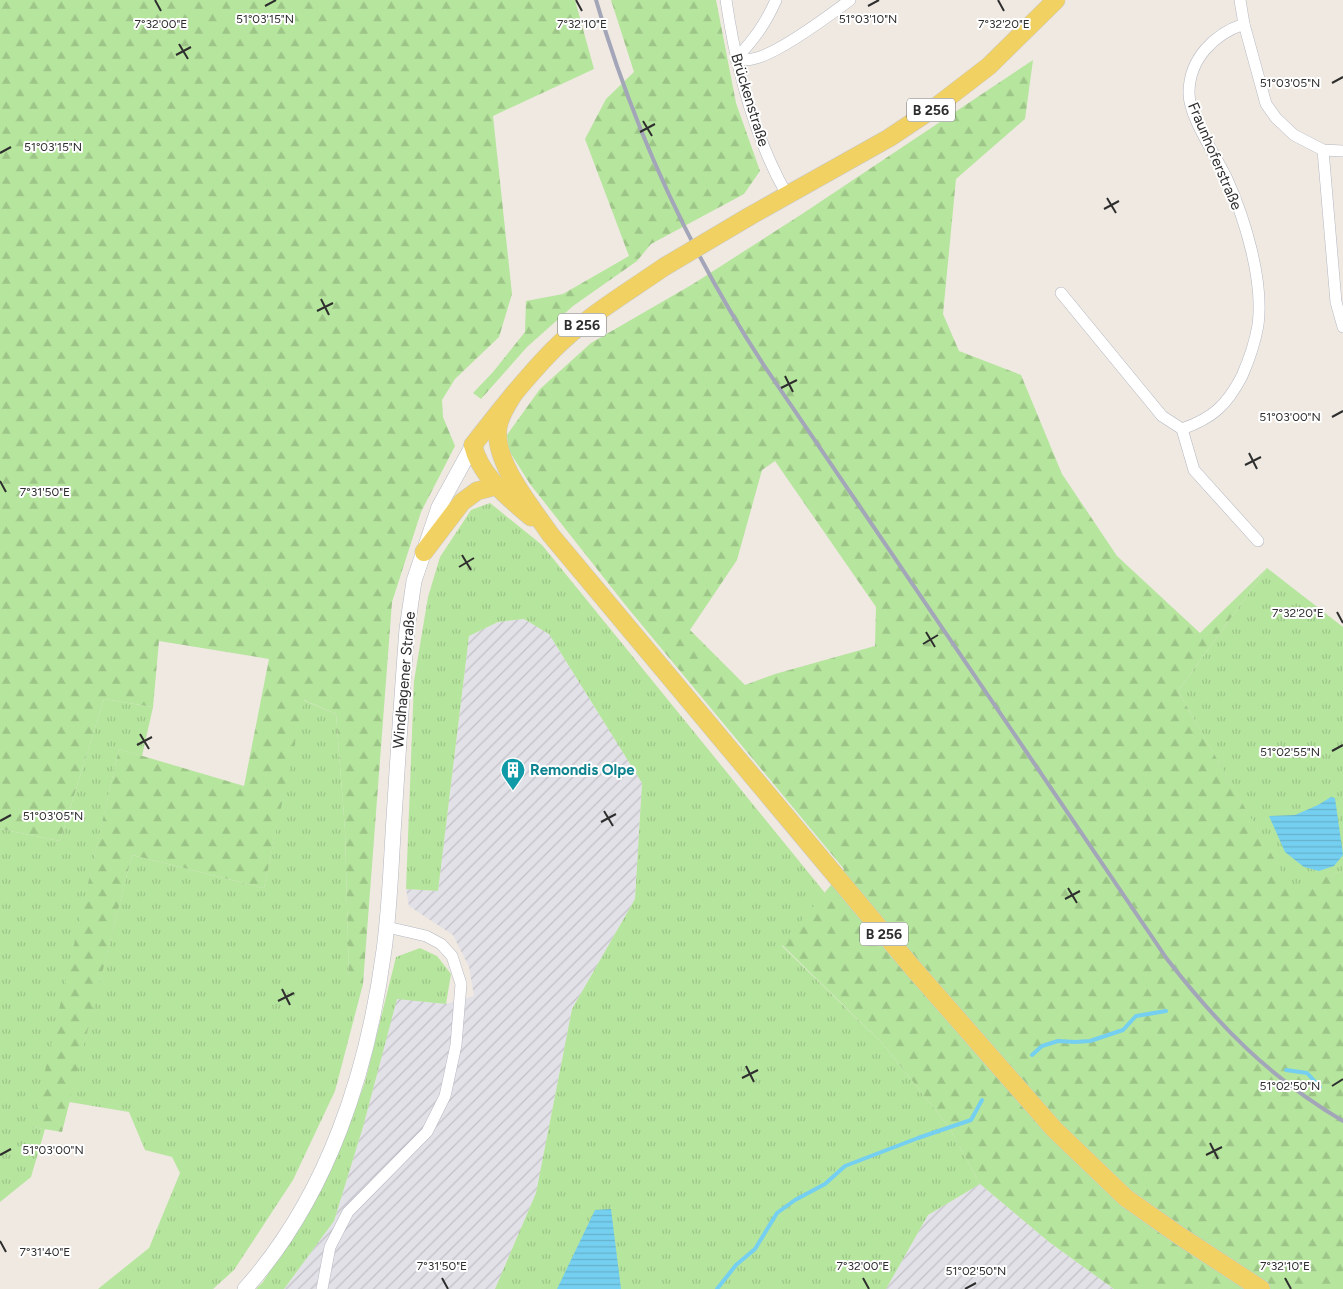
<svg xmlns="http://www.w3.org/2000/svg" width="1343" height="1289" font-family="Figtree,sans-serif">
	<style>
		.industrial { fill: url(#industrial-furrows) }
		.grass { fill: url(#grass-tufts) }
		.forest { fill: url(#forest-firs); fill-rule: evenodd }
		.water { fill: url(#water-rules) }
		.lines { fill: none; stroke-linecap: round; stroke-linejoin: round }
		.stream { stroke: #75cff0; stroke-width: 4 }
		.street-casing { stroke: #b4b7c1; stroke-width: 12 }
		.secondary-casing { stroke: #b4b7c1; stroke-width: 16 }
		.primary-casing { stroke: #c9c9c9; stroke-width: 19 }
		.street { stroke: #fff; stroke-width: 11 }
		.secondary { stroke: #fff; stroke-width: 15 }
		.primary { stroke: #f2d163; stroke-width: 18 }
		.rail { stroke: #a3a6b8; stroke-width: 4 }
		.primary-bridge-casing { stroke: #c9c9c9; stroke-width: 19; stroke-linecap: butt }
		.primary-bridge { stroke: #f2d163; stroke-width: 18 }
		.ticks { fill: none; stroke: #2e2e2e; stroke-width: 2 }
		.labels { text-anchor: middle; stroke-width: 4; stroke-linejoin: round; paint-order: stroke }
		.shield { fill: #fff; stroke: #6d6d6d; stroke-width: 1 }
		.shield-label { font-size: 14px; font-weight: bold; fill: #2e2e2e }
		.street-label { font-size: 15px; fill: #2e2e2e; stroke: #fff }
		.culture-label { font-size: 15px; font-weight: bold; fill: #0d838f; stroke: #fff; text-anchor: start }
		.ticks-label { font-size: 12px; text-anchor: middle; fill: #2e2e2e; stroke: #fff; stroke-width: 4; stroke-linejoin: round; paint-order: stroke }
	</style>
	<defs>
		<pattern id="industrial-furrows" width="10" height="10" patternUnits="userSpaceOnUse" patternTransform="scale(1.25)"><rect width="10" height="10" fill="#e3e1e8"/><path d="M-1 1l2-2M0 10L10 0M9 11l2-2" fill="none" stroke="#c3c1c7"/></pattern>
		<pattern id="grass-tufts" width="24" height="20" patternUnits="userSpaceOnUse" patternTransform="scale(1.25)"><rect width="24" height="20" fill="#b6e59e"/><path d="M3 7l-1-3M5 7V3M7 7l1-3M15 17l-1-3M17 17v-4M19 17l1-3" fill="none" stroke="#9dc588"/></pattern>
		<pattern id="forest-firs" width="22" height="20" patternUnits="userSpaceOnUse" patternTransform="scale(1.25)"><rect width="22" height="20" fill="#b6e59e"/><path d="M5 1l3.5 6h-7zM16 11l3.5 6h-7z" fill="#9dc588"/></pattern>
		<pattern id="water-rules" width="6" height="5" patternUnits="userSpaceOnUse" patternTransform="scale(1.25)"><rect width="6" height="5" fill="#75cff0"/><path d="M0 2.5h6" fill="none" stroke="#66b2ce"/></pattern>
	</defs>
	<rect width="100%" height="100%" fill="#efe9e1"/>
	<!-- industrial -->
	<g class="industrial">
		<polygon points="524,619 549,634 642,783 635,899 572,1009 536,1193 495,1289 284,1289 334,1221 363,1127 397,998 446,1004 474,996 469,967 453,935 409,906 406,889 438,891 469,636 498,622"/>
		<polygon points="980,1184 1049,1242 1114,1289 886,1289 928,1215"/>
	</g>
	<!-- grass -->
	<g class="grass">
		<polygon points="490,503 542,545 825,893 782,946 883,1044 949,1127 980,1184 928,1215 886,1289 495,1289 536,1193 572,1009 635,899 642,783 549,634 524,619 498,622 469,636 438,891 406,889 414,681 428,597 440,557 471,510"/>
		<polygon points="1267,568 1343,627 1343,871 1291,889 1178,691"/>
		<polygon points="104,699 153,707 142,756 119,749 33,1127 45,1129 31,1177 0,1202 0,829 60,841"/>
		<polygon points="303,700 336,714 345,830 349,979 363,984 335,1091 293,1180 234,1270 213,1289 98,1289 149,1248 180,1173 172,1157 145,1150 129,1112 69,1102 132,855 264,888"/>
		<polygon points="420,948 437,956 451,974 446,1004 397,999 363,1127 334,1221 284,1289 256,1289 263,1282 319,1194 346,1134 365,1082 396,957"/>
	</g>
	<!-- forest -->
	<g class="forest">
		<polygon points="0,0 575,0 594,69 493,116 512,294 499,337 455,379 442,400 443,417 455,446 421,512 392,602 363,984 349,980 345,830 336,714 304,700 264,888 132,855 62,1132 32,1127 119,749 244,786 269,659 159,641 153,707 104,699 60,841 0,829"/>
		<polygon points="611,0 716,0 736,103 760,171 744,194 651,244 637,261 573,306 527,347 481,399 473,393 493,372 525,332 526,301 563,294 629,256 585,139 606,99 634,72"/>
		<path d="M1033,60L1025,119L956,179L943,314L959,351L1021,375L1062,474L1117,556L1200,633L1267,568L1178,691L1291,888L1343,871V1289H1114L1049,1242L980,1184L949,1127L883,1044L782,945L844,869L627,607L530,484L508,449L507,435L540,389L591,343L693,284L802,214ZM775,461L876,607L875,646L775,674L745,685L690,630L737,560L762,470Z"/>
	</g>
	<!-- water -->
	<g class="water">
		<polygon points="1331,797 1335,798 1343,855 1334,866 1319,871 1304,867 1285,852 1269,816 1295,815 1318,805"/>
		<polygon points="611,1209 621,1289 557,1289 595,1210"/>
	</g>
	<g class="lines">
		<!-- stream -->
		<g class="stream">
			<polyline points="1032,1055 1042,1046 1058,1041 1075,1042 1090,1041 1123,1030 1136,1016 1166,1011"/>
			<polyline points="1286,1070 1307,1073 1320,1087"/>
			<polyline points="717,1289 736,1265 755,1249 777,1213 795,1200 825,1184 845,1166 918,1138 971,1120 982,1100"/>
		</g>
		<defs>
			<g id="street">
				<path d="M726,0C736,68 753,135 787,195"/>
				<polyline points="1240,0 1244,24 1266,104 1276,118 1294,135 1323,150 1343,151"/>
				<path d="M736,59C741,59 747,60 752,59C775,56 830,15 850,0"/>
				<path d="M736,59C754,39 765,25 776,0"/>
				<polyline points="1323,150 1336,302 1343,327"/>
				<path d="M1061,293L1162,416L1182,429C1213,418 1227,405 1242,376C1249,360 1255,343 1258,325C1264,281 1245,219 1227,179C1216,155 1189,118 1189,93C1189,59 1214,34 1244,24"/>
				<polyline points="1182,429 1194,470 1258,541"/>
				<polyline points="322,1289 330,1247 348,1212 427,1132 445,1096 456,1045 461,984 452,956 441,944 426,936 387,927"/>
			</g>
			<path id="secondary" d="M245,1289C328,1196 368,1071 384,950C390,906 391,862 394,818C398,755 402,692 407,629L414,581L439,507L473,445"/>
			<g id="primary">
				<polyline points="750,216 889,138 937,106 989,66 1056,0"/>
				<path d="M513,395C507,405 500,415 498,427C493,462 531,506 550,534L912,967L1054,1129L1126,1198L1180,1236L1261,1289"/>
				<path d="M473,445C498,413 523,381 551,352C584,318 625,294 664,267"/>
				<path d="M473,445C480,476 508,497 531,517"/>
				<polyline points="424,552 462,502 477,491 496,486"/>
			</g>
		</defs>
		<!-- street casing -->
		<use href="#street" class="street-casing"/>
		<!-- secondary casing -->
		<use href="#secondary" class="secondary-casing"/>
		<!-- primary casing -->
		<use href="#primary" class="primary-casing"/>
		<!-- street -->
		<use href="#street" class="street"/>
		<!-- secondary -->
		<use href="#secondary" class="secondary"/>
		<!-- primary -->
		<use href="#primary" class="primary"/>
		<!-- rail -->
		<path class="rail" d="M596,0C634,131 689,250 763,364L1167,959C1219,1026 1269,1077 1343,1121"/>
		<defs>
			<polyline id="primary-bridge" points="664,267 750,216"/>
		</defs>
		<!-- primary-bridge casing -->
		<use href="#primary-bridge" class="primary-bridge-casing"/>
		<!-- primary-bridge -->
		<use href="#primary-bridge" class="primary-bridge"/>
	</g>
	<!-- ticks -->
	<path class="ticks" d="M155,0L161,11M576,0L582,11M998,0L1004,11M265,6L276,0M868,6L879,0M179,44L188,59M176,55L191,47M1332,83L1343,77M643,121L652,136M640,132L655,124M0,153L11,147M1107,198L1116,213M1104,209L1119,201M321,299L329,315M317,311L333,303M785,376L793,392M781,388L797,380M1332,417L1343,411M1249,453L1257,469M1245,465L1261,457M0,481L6,492M462,555L471,570M459,567L474,558M1337,612L1343,623M926,632L935,647M923,644L938,635M140,734L149,749M137,745L152,737M1332,751L1343,745M604,811L613,826M0,821L11,815M601,822L616,814M1068,888L1077,903M1065,899L1080,891M282,989L290,1005M278,1001L294,993M746,1066L754,1082M742,1078L758,1070M1332,1086L1343,1079M1210,1143L1218,1159M0,1155L11,1149M1206,1155L1222,1147M0,1241L6,1252M442,1278L448,1289M863,1278L869,1289M1285,1278L1291,1289M965,1289L976,1283"/>
	<!-- icons -->
	<defs>
		<symbol id="building-pin" viewBox="-11 -11 22 30"><path d="M0 17L-7.5 6A9.5 9.5 0 1 1 7.5 6Z" fill="#0f9aa8" stroke="#fff"/><path d="M-4-6H4V6H1V3H-1V6H-4ZM-2.5-4.3h1.7v1.8h-1.7ZM.8-4.3h1.7v1.8H.8ZM-2.5-1h1.7V.8h-1.7ZM.8-1h1.7V.8H.8Z" fill="#fff"/></symbol>
	</defs>
	<g fill-rule="evenodd">
		<use href="#building-pin" x="499" y="756" width="28" height="38"/>
	</g>
	<g class="labels">
		<!-- shield labels -->
		<g class="shield">
			<rect x="907" y="98.5" width="48" height="23" rx="4"/>
			<rect x="558" y="313.5" width="48" height="23" rx="4"/>
			<rect x="860" y="922.5" width="48" height="23" rx="4"/>
		</g>
		<g class="shield-label">
			<text x="931" y="115">B 256</text>
			<text x="582" y="330">B 256</text>
			<text x="884" y="939">B 256</text>
		</g>
		<!-- street labels -->
		<g class="street-label">
			<text transform="translate(750 100) rotate(73)" y="5">Brückenstraße</text>
			<text transform="translate(1215 156) rotate(67)" y="5">Fraunhoferstraße</text>
			<text transform="translate(404 680) rotate(-85)" y="5">Windhagener Straße</text>
		</g>
		<!-- culture labels -->
		<g class="culture-label">
			<text x="530" y="775">Remondis Olpe</text>
		</g>
	</g>
	<g class="ticks-label">
		<text x="265" y="23">51°03'15"N</text>
		<text x="868" y="23">51°03'10"N</text>
		<text x="161" y="28">7°32'00"E</text>
		<text x="582" y="28">7°32'10"E</text>
		<text x="1004" y="28">7°32'20"E</text>
		<text x="1290" y="87">51°03'05"N</text>
		<text x="53" y="151">51°03'15"N</text>
		<text x="1290" y="421">51°03'00"N</text>
		<text x="45" y="496">7°31'50"E</text>
		<text x="1298" y="617">7°32'20"E</text>
		<text x="1290" y="756">51°02'55"N</text>
		<text x="53" y="820">51°03'05"N</text>
		<text x="1290" y="1090">51°02'50"N</text>
		<text x="53" y="1154">51°03'00"N</text>
		<text x="45" y="1256">7°31'40"E</text>
		<text x="442" y="1270">7°31'50"E</text>
		<text x="863" y="1270">7°32'00"E</text>
		<text x="1285" y="1270">7°32'10"E</text>
		<text x="976" y="1275">51°02'50"N</text>
	</g>
</svg>
